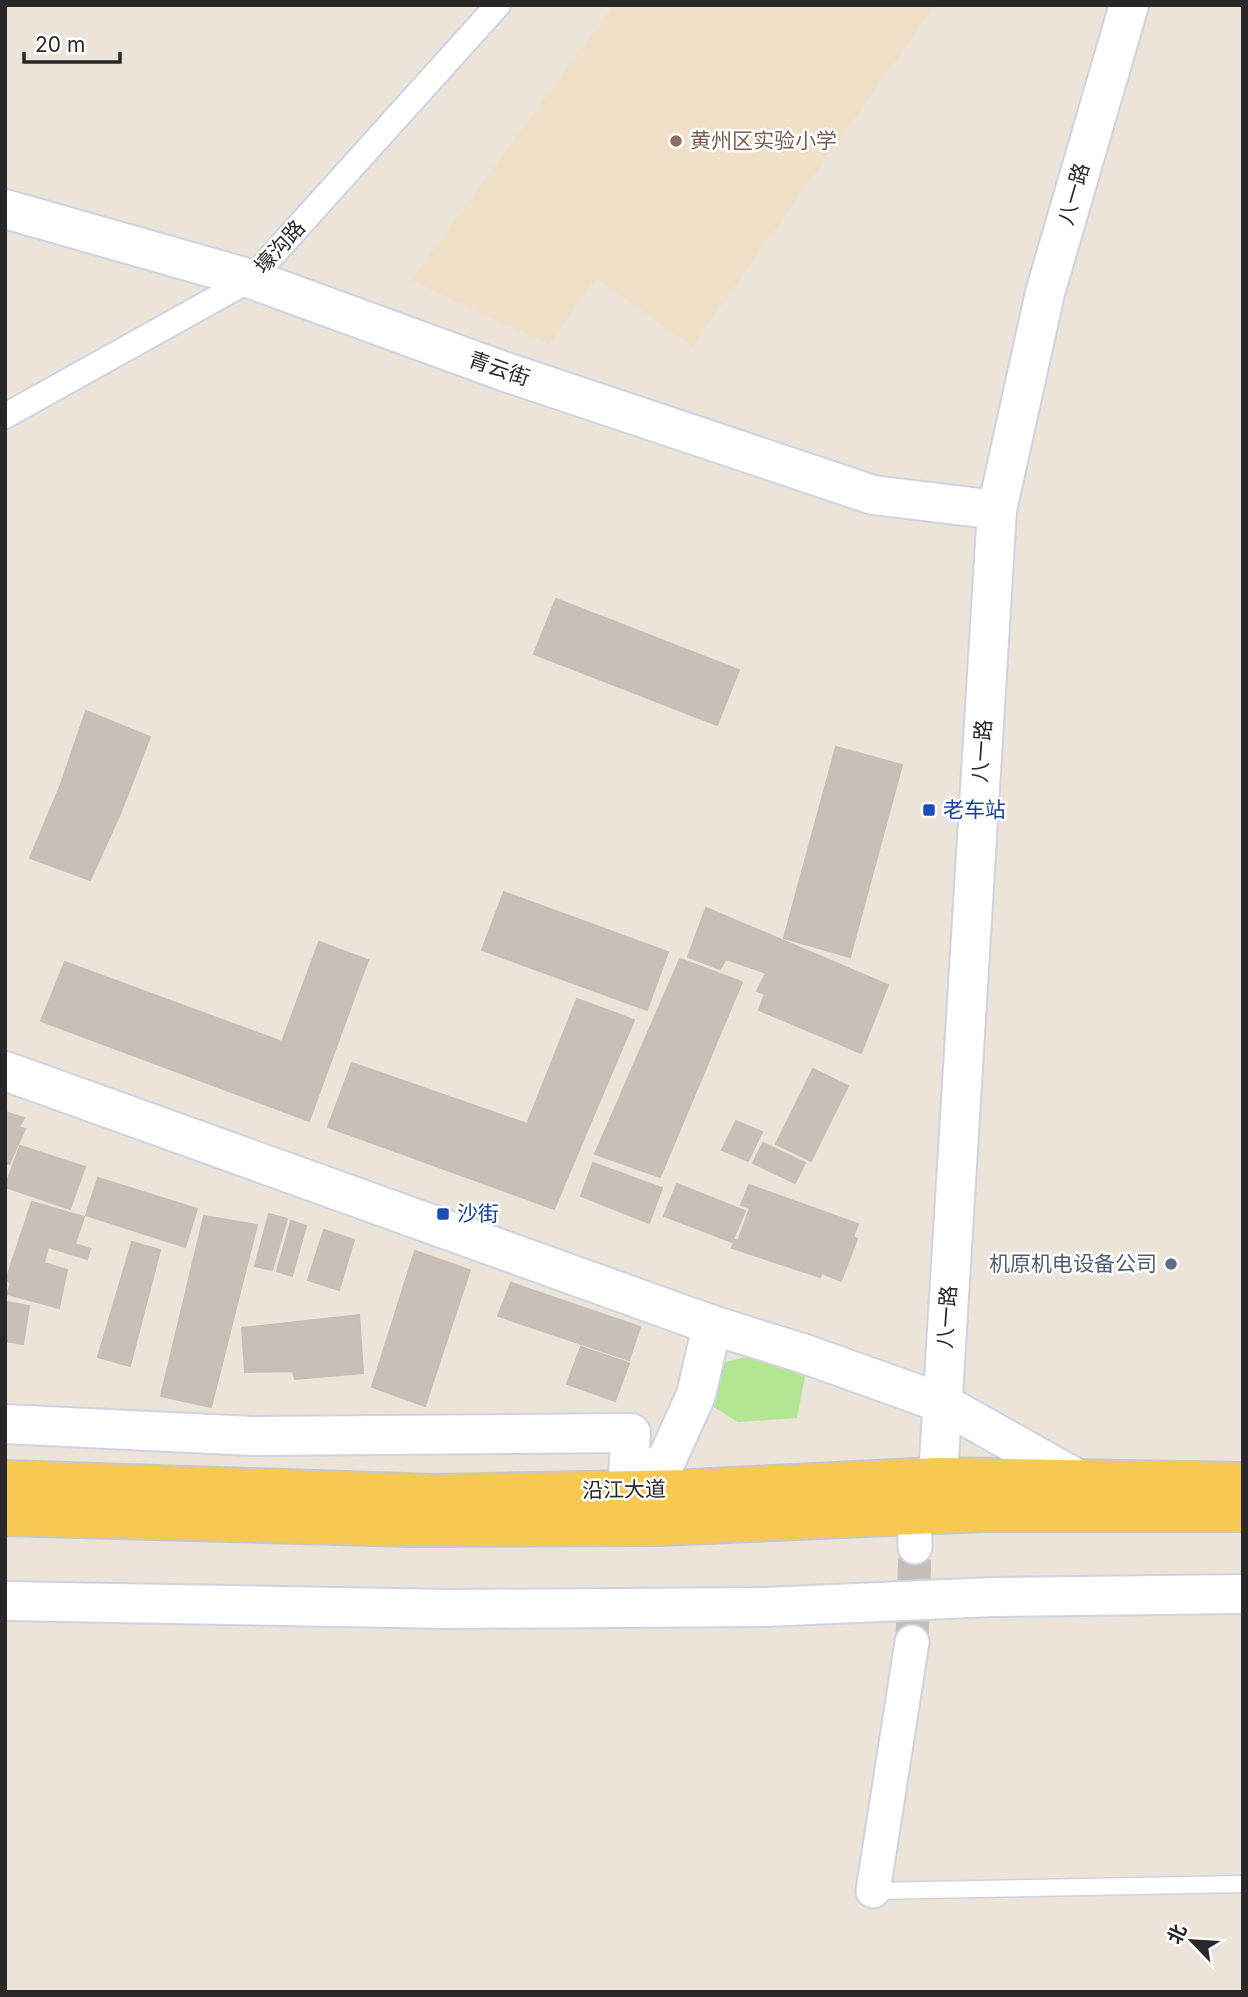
<svg xmlns="http://www.w3.org/2000/svg" width="1248" height="1997" font-family="Inter,'Noto Sans SC',sans-serif">
	<style>
		.education { fill: #efe0c7 }
		.green { fill: #b3e692 }
		.building { fill: #c7c0b9; stroke: #c7bfb3; stroke-width: 2 }
		.lines { fill: none; stroke-linecap: round; stroke-linejoin: round }
		.minor-tunnel { stroke: #c5beb6; stroke-width: 33; stroke-dasharray: 33 17; stroke-linecap: butt }
		.service-casing { stroke: #ced3e3; stroke-width: 19 }
		.pedestrian-casing { stroke: #ced3e3; stroke-width: 28 }
		.minor-casing { stroke: #ced3e3; stroke-width: 37 }
		.tertiary-casing { stroke: #ced3e3; stroke-width: 42 }
		.secondary-casing { stroke: #ced3e3; stroke-width: 42 }
		.primary-casing { stroke: #c7c7c7; stroke-width: 42 }
		.service { stroke: #fff; stroke-width: 16 }
		.pedestrian { stroke: #fff; stroke-width: 24 }
		.minor { stroke: #fff; stroke-width: 33 }
		.tertiary { stroke: #fff; stroke-width: 38 }
		.secondary { stroke: #fff; stroke-width: 38 }
		.primary { stroke: #f7c952; stroke-width: 38 }
		.education-dot { fill: #8d6e63; stroke: #fff; stroke-width: 2.5 }
		.transit-dot { fill: #1a4fb4; stroke: #fff; stroke-width: 2.5 }
		.service-dot { fill: #5c6f8a; stroke: #fff; stroke-width: 2.5 }
		.labels { text-anchor: middle; stroke-width: 5; stroke-linejoin: round; paint-order: stroke }
		.education-label { font-size: 21px; fill: #785e54; stroke: #fff; text-anchor: start }
		.street-label { font-size: 21px; fill: #282828; stroke: #fff }
		.transit-label { font-size: 21px; fill: #164399; stroke: #fff; text-anchor: start }
		.service-label { font-size: 21px; fill: #4e5e75; stroke: #fff; text-anchor: end }
	</style>
	<rect width="100%" height="100%" fill="#ece3d9"/>
	<!-- education -->
	<polygon class="education" points="614,5 935,5 692,346 596,278 549,344 411,280"/>
	<!-- green -->
	<polygon class="green" points="750,1356 805,1376 797,1418 738,1422 712,1406 714,1365"/>
	<!-- building -->
	<g class="building">
		<polygon points="556,599 739,670 717,725 534,654"/>
		<polygon points="86,711 150,737 120,814 90,880 30,858 60,787"/>
		<polygon points="836,747 902,765 850,957 784,938"/>
		<polygon points="504,892 668,952 647,1010 482,950"/>
		<polygon points="706,908 888,985 861,1053 759,1010 765,994 757,991 766,973 726,959 720,969 688,957"/>
		<polygon points="319,942 368,960 309,1121 41,1021 65,962 282,1042"/>
		<polygon points="680,959 742,982 660,1177 595,1154"/>
		<polygon points="577,999 634,1020 554,1209 328,1127 352,1063 527,1124"/>
		<polygon points="813,1069 848,1086 811,1161 776,1144"/>
		<polygon points="5,1112 24,1118 19,1127 25,1129 9,1164 5,1163"/>
		<polygon points="736,1121 762,1132 748,1161 722,1150"/>
		<polygon points="763,1143 805,1163 795,1183 753,1163"/>
		<polygon points="20,1146 85,1167 70,1209 5,1187"/>
		<polygon points="593,1163 662,1188 649,1223 581,1196"/>
		<polygon points="98,1178 197,1209 185,1247 86,1215"/>
		<polygon points="677,1184 745,1211 732,1242 664,1216"/>
		<polygon points="749,1185 858,1224 853,1237 857,1239 841,1281 822,1273 820,1277 732,1248 735,1240 738,1241 750,1208 741,1205"/>
		<polygon points="32,1202 84,1217 75,1244 90,1249 87,1259 48,1247 44,1263 67,1270 59,1308 7,1294 11,1283 6,1280"/>
		<polygon points="269,1214 287,1219 272,1270 255,1266"/>
		<polygon points="204,1216 257,1225 211,1407 161,1396"/>
		<polygon points="291,1221 306,1226 292,1276 277,1271"/>
		<polygon points="324,1230 354,1240 339,1290 308,1280"/>
		<polygon points="132,1242 160,1250 130,1366 98,1357"/>
		<polygon points="415,1251 470,1270 425,1406 372,1387"/>
		<polygon points="511,1283 640,1327 629,1360 498,1316"/>
		<polygon points="7,1302 29,1306 23,1344 5,1341"/>
		<polygon points="359,1315 363,1373 295,1379 293,1371 245,1372 242,1328"/>
		<polygon points="581,1347 629,1363 615,1401 567,1384"/>
	</g>
	<g class="lines">
		<!-- minor-tunnel -->
		<polyline class="minor-tunnel" points="912,1642 915,1547"/>
		<defs>
			<polyline id="service" points="873,1891 1243,1884"/>
			<polyline id="pedestrian" points="5,416 251,279 498,5"/>
			<g id="minor">
				<polyline points="914,1515 915,1547"/>
				<polyline points="873,1891 912,1642"/>
			</g>
			<g id="tertiary">
				<polyline points="5,209 251,279 503,371 873,495 997,510"/>
				<polyline points="5,1071 712,1325 802,1353 942,1403 1079,1480"/>
				<polyline points="5,1424 253,1436 631,1433 627,1490"/>
				<polyline points="5,1601 449,1609 765,1607 993,1597 1243,1594"/>
			</g>
			<g id="secondary">
				<polyline points="627,1490 667,1459 696,1395 712,1325"/>
				<polyline points="936,1510 997,510 1045,293 1129,5"/>
			</g>
			<g id="primary">
				<polyline points="5,1480 435,1494 691,1489 938,1477 1243,1482"/>
				<polyline points="5,1516 412,1527 659,1526 983,1512 1243,1512"/>
			</g>
		</defs>
		<!-- service casing -->
		<use href="#service" class="service-casing"/>
		<!-- pedestrian casing -->
		<use href="#pedestrian" class="pedestrian-casing"/>
		<!-- minor casing -->
		<use href="#minor" class="minor-casing"/>
		<!-- tertiary casing -->
		<use href="#tertiary" class="tertiary-casing"/>
		<!-- secondary casing -->
		<use href="#secondary" class="secondary-casing"/>
		<!-- primary casing -->
		<use href="#primary" class="primary-casing"/>
		<!-- service -->
		<use href="#service" class="service"/>
		<!-- pedestrian -->
		<use href="#pedestrian" class="pedestrian"/>
		<!-- minor -->
		<use href="#minor" class="minor"/>
		<!-- tertiary -->
		<use href="#tertiary" class="tertiary"/>
		<!-- secondary -->
		<use href="#secondary" class="secondary"/>
		<!-- primary -->
		<use href="#primary" class="primary"/>
	</g>
	<!-- markers -->
	<circle class="education-dot" cx="676" cy="141" r="7"/>
	<g class="transit-dot">
		<rect x="922" y="803" width="14" height="14" rx="3.5"/>
		<rect x="436" y="1207" width="14" height="14" rx="3.5"/>
	</g>
	<circle class="service-dot" cx="1171" cy="1264" r="7"/>
	<g class="labels">
		<!-- education labels -->
		<g class="education-label">
			<text x="690" y="148">黄州区实验小学</text>
		</g>
		<!-- street labels -->
		<g class="street-label">
			<text transform="translate(1074 194) rotate(-74)" y="7">八一路</text>
			<text transform="translate(280 247) rotate(-48)" y="7">壕沟路</text>
			<text transform="translate(499 369) rotate(19)" y="7">青云街</text>
			<text transform="translate(982 751) rotate(-86)" y="7">八一路</text>
			<text transform="translate(947 1317) rotate(-86)" y="7">八一路</text>
			<text transform="translate(624 1490) rotate(-1)" y="7">沿江大道</text>
		</g>
		<!-- transit labels -->
		<g class="transit-label">
			<text x="943" y="817">老车站</text>
			<text x="457" y="1221">沙街</text>
		</g>
		<!-- service labels -->
		<g class="service-label">
			<text x="1157" y="1271">机原机电设备公司</text>
		</g>
	</g>
	<!-- border -->
	<rect width="1248" height="1997" fill="none" stroke="#282828" stroke-width="14"/>
	<!-- north arrow -->
	<g transform="translate(1192 1941) rotate(295)" stroke="#ffffff" stroke-width="5" paint-order="stroke">
	<path d="M0-5L12 26L0 18L-12 26Z" fill="#282828"/>
	<text y="-10" font-size="19" font-weight="bold" text-anchor="middle" fill="#282828">北</text>
	</g>
	<!-- scale -->
	<path d="M24 52v10h96v-10" fill="none" stroke="#282828" stroke-width="3.5"/>
	<text x="35" y="52" font-size="21" fill="#282828" stroke="#ffffff" stroke-width="5" paint-order="stroke">20 m</text>
</svg>
